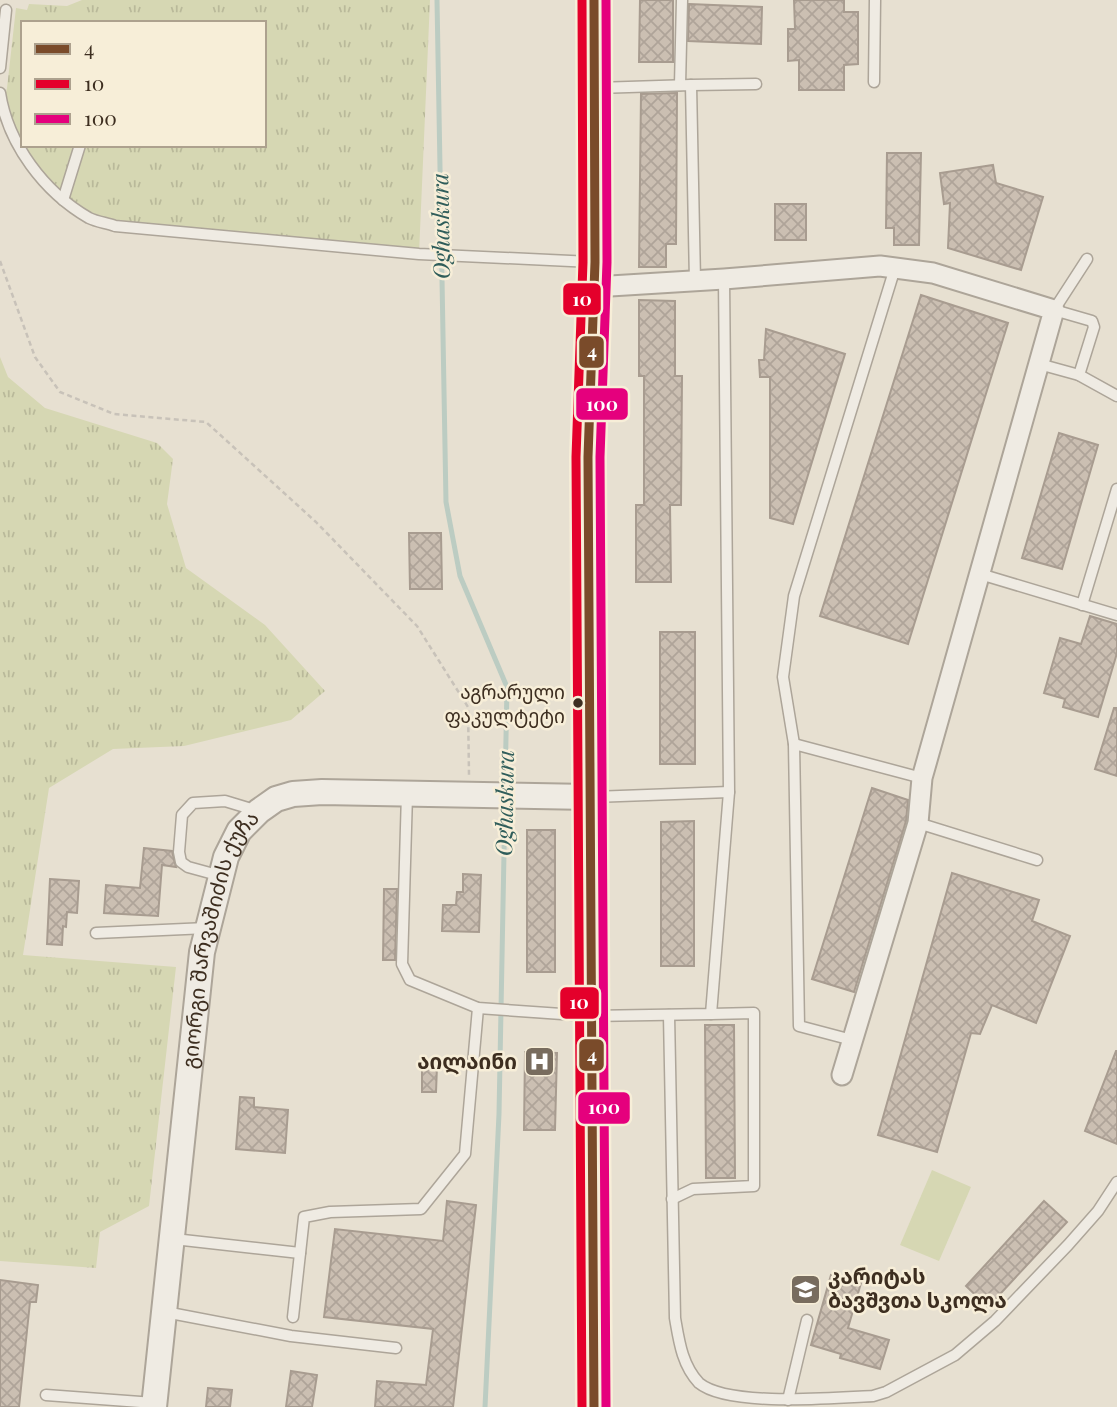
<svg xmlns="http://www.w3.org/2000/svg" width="1117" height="1407" font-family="'Playfair Display','Noto Sans Georgian',serif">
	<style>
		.grass { fill: url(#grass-tufts); fill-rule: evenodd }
		.garden { fill: #d6d7b3 }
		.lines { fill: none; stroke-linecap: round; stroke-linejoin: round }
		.stream { stroke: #bcccc2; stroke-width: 5 }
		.building { fill: url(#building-cross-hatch); stroke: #a89c90; stroke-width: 2 }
		.service-casing { stroke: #ada599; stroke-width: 13 }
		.minor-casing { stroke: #ada599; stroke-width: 23 }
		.tertiary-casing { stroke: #ada599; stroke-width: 28 }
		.primary-casing { stroke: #928b80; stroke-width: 35 }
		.path { stroke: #c8c2b9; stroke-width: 2.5; stroke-dasharray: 5 3.5; stroke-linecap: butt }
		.service { stroke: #efebe3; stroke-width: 10 }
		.minor { stroke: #efebe3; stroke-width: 19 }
		.tertiary { stroke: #efebe3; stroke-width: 24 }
		.primary { stroke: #e6e1d4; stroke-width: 32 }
		.bus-1-casing { stroke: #f7eed8; stroke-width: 14 }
		.bus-2-casing { stroke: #f7eed8; stroke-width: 14 }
		.bus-3-casing { stroke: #f7eed8; stroke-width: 14 }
		.bus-1 { stroke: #7a4b2a; stroke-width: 9 }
		.bus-2 { stroke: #e4002b; stroke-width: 9 }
		.bus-3 { stroke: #e5007d; stroke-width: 9 }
		.bus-dot { fill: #3d2e20; stroke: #f7eed8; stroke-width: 2.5 }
		.labels { text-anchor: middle; stroke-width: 5; stroke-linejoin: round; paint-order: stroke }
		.bus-label { font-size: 19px; fill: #3d2e20; stroke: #f7eed8; text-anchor: end }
		.street-label { font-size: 21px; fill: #3d2e20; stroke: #f7eed8 }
		.poi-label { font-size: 21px; font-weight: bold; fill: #3d2e20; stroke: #f7eed8; text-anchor: end }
		.water-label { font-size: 23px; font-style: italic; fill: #2f5d5a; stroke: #f7eed8 }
		.line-badge { stroke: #f7eed8; stroke-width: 2.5 }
		.badge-label { font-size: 19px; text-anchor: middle; font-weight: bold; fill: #fff }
	</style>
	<defs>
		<pattern id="grass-tufts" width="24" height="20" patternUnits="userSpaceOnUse" patternTransform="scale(1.75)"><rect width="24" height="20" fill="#d6d7b3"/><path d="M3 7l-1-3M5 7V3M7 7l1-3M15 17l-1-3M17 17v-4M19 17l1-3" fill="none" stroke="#b9b99a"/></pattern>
		<pattern id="building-cross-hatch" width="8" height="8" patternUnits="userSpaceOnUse" patternTransform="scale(1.75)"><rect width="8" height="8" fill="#cbbfb2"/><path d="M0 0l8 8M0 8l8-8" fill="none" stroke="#afa499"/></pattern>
	</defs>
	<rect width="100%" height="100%" fill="#e7e0d1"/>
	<!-- grass -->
	<g class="grass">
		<path d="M82,0H430L419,254L115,226L91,219L63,200L23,156L11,129L2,108L7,88L16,8L27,10L29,4L67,6ZM23,23H264V145H23Z"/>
		<polygon points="0,357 8,377 45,408 157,443 173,459 167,504 186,568 265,625 325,691 291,720 184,746 113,749 49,788 23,955 176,967 149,1206 100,1232 96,1268 0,1261"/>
	</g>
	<!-- garden -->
	<polygon class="garden" points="932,1170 971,1187 939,1261 900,1245"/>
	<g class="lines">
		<!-- stream -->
		<g class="stream">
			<polyline points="437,0 446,502 460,576 507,687 505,788"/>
			<polyline points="485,1407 499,1114 505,801"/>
		</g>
	</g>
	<!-- building -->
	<g class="building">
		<polygon points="640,0 673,0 673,62 639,62"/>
		<polygon points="794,0 844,0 844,12 858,12 858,64 844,65 844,90 799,90 799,60 788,61 788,29 795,29"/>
		<polygon points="689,4 762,7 761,44 688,41"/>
		<polygon points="677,93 676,244 666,244 666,267 639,267 641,94"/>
		<polygon points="887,153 921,153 919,245 894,245 894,228 886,228"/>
		<polygon points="993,165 996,183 1043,197 1021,270 948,248 950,203 944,204 940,173"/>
		<rect x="775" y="204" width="31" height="36"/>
		<polygon points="921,295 1008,323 908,644 820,616"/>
		<polygon points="639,300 675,301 675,376 682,376 681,505 670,505 671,582 636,582 636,505 644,505 644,376 639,376"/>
		<polygon points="766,329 845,354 793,524 770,518 770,377 760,377 759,360 764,360"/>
		<polygon points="1059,433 1098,445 1062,569 1022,558"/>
		<polygon points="409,533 441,533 442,589 410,589"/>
		<polygon points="1090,616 1117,624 1117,653 1098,717 1063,707 1065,699 1044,693 1060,638 1081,644"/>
		<rect x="660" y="632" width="35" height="132"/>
		<polygon points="1114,708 1117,708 1117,776 1095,769"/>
		<polygon points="872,788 908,800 906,821 854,992 812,979"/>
		<polygon points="694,821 694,966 661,966 661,822"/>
		<rect x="527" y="830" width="28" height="142"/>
		<polygon points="144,848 172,851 176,867 162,865 158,916 104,913 106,885 140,888"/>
		<polygon points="952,873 1039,900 1032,921 1070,936 1036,1023 992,1005 980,1034 971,1033 937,1152 878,1135"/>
		<polygon points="463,874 481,875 479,932 442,931 443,905 456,905 457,892 463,892"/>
		<polygon points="50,879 79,881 77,913 67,912 66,927 63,926 62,945 47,944"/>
		<polygon points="384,889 397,889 395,960 383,960"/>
		<polygon points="705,1025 734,1025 735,1178 706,1178"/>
		<polygon points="1116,1051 1117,1051 1117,1144 1085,1131"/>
		<polygon points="525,1052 557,1053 555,1130 524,1130"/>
		<polygon points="422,1066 437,1066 436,1092 422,1092"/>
		<polygon points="240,1097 254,1098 254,1107 288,1110 285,1153 236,1149"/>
		<polygon points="447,1201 476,1205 453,1407 375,1407 377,1381 426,1385 433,1329 324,1317 335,1229 443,1241"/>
		<polygon points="1044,1201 1067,1222 988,1307 966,1286"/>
		<polygon points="831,1275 861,1283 848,1328 889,1340 880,1369 840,1358 841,1354 811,1345"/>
		<polygon points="0,1280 38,1285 36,1302 30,1302 19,1407 0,1407"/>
		<polygon points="291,1371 317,1375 312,1407 286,1407"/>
		<polygon points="208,1388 232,1390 230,1407 206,1407"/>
	</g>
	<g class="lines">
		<defs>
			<g id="service">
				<polyline points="0,68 6,10"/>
				<polyline points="874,82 875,0"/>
				<polyline points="680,85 682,0"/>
				<polyline points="691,85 756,84"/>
				<polyline points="597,88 691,85 695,281"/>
				<path d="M0,93C8,144 44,192 89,218C97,222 107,223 115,226L419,254L592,262"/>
				<polyline points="63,200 80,145"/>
				<polyline points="1039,364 1079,375 1117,396"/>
				<polyline points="1079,375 1094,327 1092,321 1054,310 1087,259"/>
				<polyline points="980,574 1117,615"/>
				<polyline points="1082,605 1117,489"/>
				<polyline points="794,744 783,677 794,596 895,268"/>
				<polyline points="407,794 402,964 410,980 478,1008 590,1016 711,1014 729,792 724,279"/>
				<polyline points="593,797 729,792"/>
				<polyline points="918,823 1037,860"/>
				<polyline points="221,876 188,867 181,862 179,852 182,815 193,803 225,801 258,811"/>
				<polyline points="96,933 207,928"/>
				<path d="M669,1015L675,1318C679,1341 682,1365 699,1383C728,1407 833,1398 873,1396L886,1392L955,1355L995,1321L1068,1245L1098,1211L1117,1182"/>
				<polyline points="852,1040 799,1026 794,744 922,778"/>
				<polyline points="672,1199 693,1189 754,1186 754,1013 711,1014"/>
				<polyline points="174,1239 300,1253"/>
				<polyline points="165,1312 291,1336 396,1348"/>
				<polyline points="293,1317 304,1217 330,1212 421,1209 465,1154 478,1008"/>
				<polyline points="46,1395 154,1403"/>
				<polyline points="788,1400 807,1320"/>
			</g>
			<polyline id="minor" points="594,287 724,279 880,266 933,273 1054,310 922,778 918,823 842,1075"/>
			<g id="tertiary">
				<path id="s1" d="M154,1407L202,952L226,857L239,831L259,811L276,799L293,794L322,792L589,797"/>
			</g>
			<polyline id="primary" points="594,0 595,262 588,457 594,1407"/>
		</defs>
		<!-- service casing -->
		<use href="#service" class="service-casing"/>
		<!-- minor casing -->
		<use href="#minor" class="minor-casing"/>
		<!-- tertiary casing -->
		<use href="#tertiary" class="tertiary-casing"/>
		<!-- primary casing -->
		<use href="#primary" class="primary-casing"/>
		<!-- path -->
		<polyline class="path" points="0,261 35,357 60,392 114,414 206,422 316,522 417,626 468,707 469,775"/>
		<!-- service -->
		<use href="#service" class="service"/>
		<!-- minor -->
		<use href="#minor" class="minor"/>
		<!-- tertiary -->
		<use href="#tertiary" class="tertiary"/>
		<!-- primary -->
		<use href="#primary" class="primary"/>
		<defs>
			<polyline id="bus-1" points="594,0 595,262 588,457 594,1407"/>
			<polyline id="bus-2" points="582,1407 576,457 583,262 582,0"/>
			<polyline id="bus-3" points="606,1407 600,457 607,262 606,0"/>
		</defs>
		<!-- bus-1 casing -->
		<use href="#bus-1" class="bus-1-casing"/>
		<!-- bus-2 casing -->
		<use href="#bus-2" class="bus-2-casing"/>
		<!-- bus-3 casing -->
		<use href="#bus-3" class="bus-3-casing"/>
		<!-- bus-1 -->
		<use href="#bus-1" class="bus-1"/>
		<!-- bus-2 -->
		<use href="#bus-2" class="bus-2"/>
		<!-- bus-3 -->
		<use href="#bus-3" class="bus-3"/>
	</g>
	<!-- icons -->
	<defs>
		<symbol id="hospital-square" viewBox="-11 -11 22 22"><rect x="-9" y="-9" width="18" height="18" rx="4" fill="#786c5e" stroke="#f7eed8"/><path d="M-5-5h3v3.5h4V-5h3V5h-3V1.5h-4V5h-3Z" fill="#fff"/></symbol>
		<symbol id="school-square" viewBox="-11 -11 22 22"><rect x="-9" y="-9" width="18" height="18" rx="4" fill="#786c5e" stroke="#f7eed8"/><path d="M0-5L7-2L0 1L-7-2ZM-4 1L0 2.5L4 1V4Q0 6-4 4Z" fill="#fff"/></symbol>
	</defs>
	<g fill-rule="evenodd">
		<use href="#hospital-square" x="522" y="1044" width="35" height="35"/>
		<use href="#school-square" x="788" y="1272" width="35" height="35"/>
	</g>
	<!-- markers -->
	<circle class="bus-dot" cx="578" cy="703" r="6"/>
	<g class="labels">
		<!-- bus labels -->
		<g class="bus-label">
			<text x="565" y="699">აგრარული<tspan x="565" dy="24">ფაკულტეტი</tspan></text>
		</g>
		<!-- street labels -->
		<g class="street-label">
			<text dy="7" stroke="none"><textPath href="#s1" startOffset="474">გიორგი შარვაშიძის ქუჩა</textPath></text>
		</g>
		<!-- poi labels -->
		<g class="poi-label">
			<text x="517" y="1069">აილაინი</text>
			<text x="828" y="1284" text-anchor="start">კარიტას<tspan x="828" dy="24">ბავშვთა სკოლა</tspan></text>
		</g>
		<!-- water labels -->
		<g class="water-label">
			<text transform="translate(441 226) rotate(-91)" y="8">Oghaskura</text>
			<text transform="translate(505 803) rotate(-89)" y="8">Oghaskura</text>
		</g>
	</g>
	<g class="line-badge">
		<rect x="562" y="282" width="40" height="34" rx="7" fill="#e4002b"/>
		<rect x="578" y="335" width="27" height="34" rx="7" fill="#7a4b2a"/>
		<rect x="575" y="387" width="54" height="34" rx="7" fill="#e5007d"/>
		<rect x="559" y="986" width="41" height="34" rx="7" fill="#e4002b"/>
		<rect x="578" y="1038" width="27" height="34" rx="7" fill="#7a4b2a"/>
		<rect x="577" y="1091" width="54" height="34" rx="7" fill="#e5007d"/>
	</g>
	<g class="badge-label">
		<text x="582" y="306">10</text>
		<text x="592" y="358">4</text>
		<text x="602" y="411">100</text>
		<text x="579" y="1009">10</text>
		<text x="592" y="1062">4</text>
		<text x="604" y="1114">100</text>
	</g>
	<!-- legend -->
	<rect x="21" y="21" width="245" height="126" fill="#f7eed8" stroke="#ada18e" stroke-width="2"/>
	<rect x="35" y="44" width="35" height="10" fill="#7a4b2a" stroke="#ada18e" stroke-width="2"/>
	<text x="84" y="56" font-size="21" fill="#3d2e20">4</text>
	<rect x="35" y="79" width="35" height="10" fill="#e4002b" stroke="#ada18e" stroke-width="2"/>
	<text x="84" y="91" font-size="21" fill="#3d2e20">10</text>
	<rect x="35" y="114" width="35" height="10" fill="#e5007d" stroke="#ada18e" stroke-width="2"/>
	<text x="84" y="126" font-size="21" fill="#3d2e20">100</text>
</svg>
